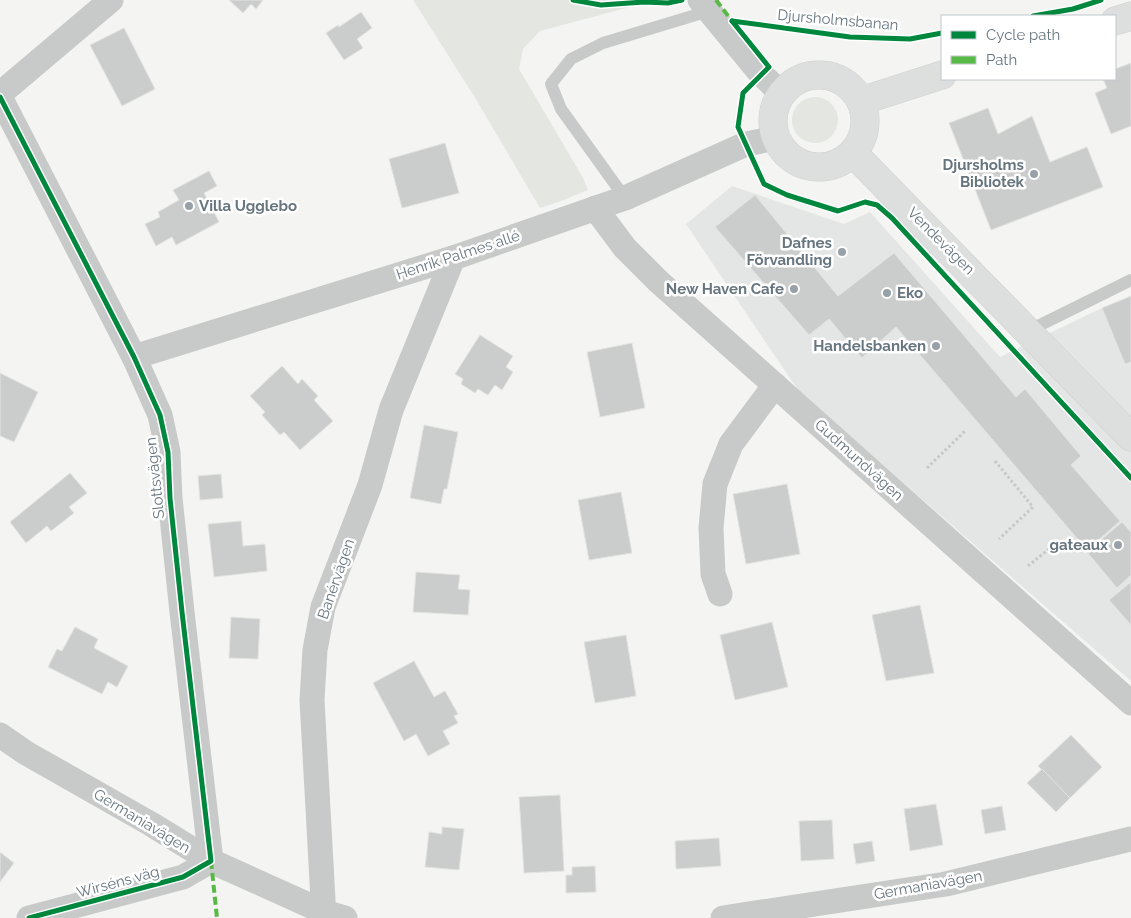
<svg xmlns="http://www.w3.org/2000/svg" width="1131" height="918" font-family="Raleway,sans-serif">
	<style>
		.built { fill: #e4e5e5 }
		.green { fill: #e4e6e1 }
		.building { fill: #cbcccc; stroke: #e3e3e2 }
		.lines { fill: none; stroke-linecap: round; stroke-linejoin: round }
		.secondary-casing { stroke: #d1d1d1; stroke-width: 29 }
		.path { stroke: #c6c7c7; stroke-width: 3; stroke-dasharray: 2.5 2.5; stroke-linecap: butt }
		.lane { stroke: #c8caca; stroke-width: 12 }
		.street { stroke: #c8caca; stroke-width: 25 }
		.secondary { stroke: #dddede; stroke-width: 28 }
		.quiet { stroke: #58b947; stroke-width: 4; stroke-dasharray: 8 4; stroke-linecap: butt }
		.cycleway-casing { stroke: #fff; stroke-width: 8 }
		.cycleway { stroke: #00873e; stroke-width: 5 }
		.poi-dot { fill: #98a1a7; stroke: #fff; stroke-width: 2 }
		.labels { text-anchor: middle; stroke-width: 5; stroke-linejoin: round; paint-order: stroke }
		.street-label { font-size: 15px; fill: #67757f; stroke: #fff }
		.poi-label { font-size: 15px; font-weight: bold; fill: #67757f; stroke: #fff; text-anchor: end }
	</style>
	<rect width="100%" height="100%" fill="#f4f4f2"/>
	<!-- built -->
	<polygon class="built" points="732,186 844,224 870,212 1000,357 1102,308 1131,296 1131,681 800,393 686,224"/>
	<!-- green -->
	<g class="green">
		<polygon points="413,0 646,0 641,4 540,31 523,49 519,69 582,176 588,190 561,201 540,208 474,96"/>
		<circle cx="815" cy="120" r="23"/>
	</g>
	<!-- building -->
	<g class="building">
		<polygon points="229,0 263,0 256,9 251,4 243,13"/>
		<polygon points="361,12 372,28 357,39 363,48 344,60 326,33 338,25 339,27"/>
		<polygon points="124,28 155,89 122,106 90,45"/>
		<polygon points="1131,63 1131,126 1111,134 1095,93 1107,88 1103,79 1115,79 1115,69"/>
		<polygon points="988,108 998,134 1032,116 1050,162 1087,147 1103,187 991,230 949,123"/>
		<polygon points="445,143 459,193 402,208 389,159"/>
		<polygon points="209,171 217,186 204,193 219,222 176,245 172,237 156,246 145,224 160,217 158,212 179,200 173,190"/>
		<polygon points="755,195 838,296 894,253 1016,397 1025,389 1081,456 1071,465 1120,521 1087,550 896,327 862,358 829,319 809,335 715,227"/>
		<polygon points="1131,296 1131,362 1125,364 1102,308"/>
		<polygon points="480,335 513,356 506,367 513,372 502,390 495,385 488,395 478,389 475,393 461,384 463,379 455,374"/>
		<polygon points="632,343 645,408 600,417 587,352"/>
		<polygon points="282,366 298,384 302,379 318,396 314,400 333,421 300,450 284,432 280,435 262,415 265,412 250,396"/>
		<polygon points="0,373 38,392 14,442 0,436"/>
		<polygon points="424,425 458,432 447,489 444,489 441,504 410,498"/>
		<polygon points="70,473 87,493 69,507 74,513 51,531 47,526 26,543 10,522"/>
		<polygon points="221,474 223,498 200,500 198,476"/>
		<polygon points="787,484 800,554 746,564 733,494"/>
		<polygon points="621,492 632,553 589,560 578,500"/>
		<polygon points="241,521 243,546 265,544 267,571 214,577 208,524"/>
		<polygon points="1122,522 1131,532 1131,575 1117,588 1087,552"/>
		<polygon points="416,572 460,575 458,589 470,590 468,615 413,612"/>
		<polygon points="1131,582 1131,625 1109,600"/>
		<polygon points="920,605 934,673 886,681 872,615"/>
		<polygon points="231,617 260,619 258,659 229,658"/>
		<polygon points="772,622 788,687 735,700 720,635"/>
		<polygon points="75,627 98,639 94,648 128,666 117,687 108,682 102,694 48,667 57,649 62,651"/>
		<polygon points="626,635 636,696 595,703 584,642"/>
		<polygon points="414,661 434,697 445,691 458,714 454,716 458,723 443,731 450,744 428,756 416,734 404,741 373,683"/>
		<polygon points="1071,735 1102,767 1070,798 1038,766"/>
		<polygon points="1042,769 1070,798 1056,812 1027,783"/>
		<polygon points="560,795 564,871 524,873 519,797"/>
		<polygon points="936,804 943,845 910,851 904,809"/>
		<polygon points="1002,806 1006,830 985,834 981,810"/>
		<polygon points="832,820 834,859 801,861 799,821"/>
		<polygon points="442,827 464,829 459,870 425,867 429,832 442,834"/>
		<polygon points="719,838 721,866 676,869 675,841"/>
		<polygon points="872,841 875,861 856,864 853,844"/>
		<polygon points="0,852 14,863 0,882"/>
		<polygon points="595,866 596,892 566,893 566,875 572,875 572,867"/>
	</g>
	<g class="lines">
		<defs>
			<g id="secondary">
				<polyline points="1115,21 1131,16"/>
				<circle cx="819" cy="121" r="46"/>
				<polyline points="861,101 942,75"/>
				<polyline points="853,153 1131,437"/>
			</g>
		</defs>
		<!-- secondary casing -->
		<use href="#secondary" class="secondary-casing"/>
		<!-- path -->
		<g class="path">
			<polyline points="995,461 1033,507 999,539"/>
			<polyline points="927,468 966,430"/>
			<polyline points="1028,566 1060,540"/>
		</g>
		<!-- lane -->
		<g class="lane">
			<polyline points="625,198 561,109 551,84 571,59 603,43 709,11"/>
			<polyline points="1028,331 1131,280"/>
		</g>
		<!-- street -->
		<g class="street">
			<polyline points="700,0 761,74 781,93"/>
			<polyline points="0,94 111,0"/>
			<polyline points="0,97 134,357 160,415 168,452 170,498 182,612 211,861 183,877 29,918"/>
			<polyline points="595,208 625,248 658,281 1131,703"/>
			<polyline points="134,357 453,258 625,198 746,144 776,138"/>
			<polyline points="720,594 713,574 711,528 715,484 731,444 775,385"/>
			<polyline points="0,735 26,753 151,824 211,861 324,912 345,918"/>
			<polyline points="324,918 312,700 315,650 323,607 370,485 391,410 453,258"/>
			<polyline points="723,918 946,884 1131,839"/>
		</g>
		<!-- secondary -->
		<use href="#secondary" class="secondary"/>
		<!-- quiet -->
		<g class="quiet">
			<polyline points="716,0 732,21"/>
			<polyline points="211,861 217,918"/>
		</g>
		<defs>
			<g id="cycleway">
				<polyline points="573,0 601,5 644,2 668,3 682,0"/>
				<polyline points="1033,16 1073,9 1101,0"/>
				<polyline points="732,21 769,67 743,93 738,127 764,184 787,195 838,211 865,202 877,205 892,218 1131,478"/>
				<polyline points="732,21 850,37 910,39 942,33"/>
				<polyline points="0,97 134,357 160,415 168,452 170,498 182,612 211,861 183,877 29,918"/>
			</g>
		</defs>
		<!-- cycleway casing -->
		<use href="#cycleway" class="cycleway-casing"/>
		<!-- cycleway -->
		<use href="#cycleway" class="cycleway"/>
	</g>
	<!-- markers -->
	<g class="poi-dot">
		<circle cx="1034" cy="174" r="5"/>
		<circle cx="189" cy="206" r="5"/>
		<circle cx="842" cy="252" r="5"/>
		<circle cx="794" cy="289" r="5"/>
		<circle cx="887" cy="293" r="5"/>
		<circle cx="936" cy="346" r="5"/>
		<circle cx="1118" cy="545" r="5"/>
	</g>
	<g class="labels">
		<!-- street labels -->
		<g class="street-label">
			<text transform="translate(838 20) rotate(5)" y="5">Djursholmsbanan</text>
			<text transform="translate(941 241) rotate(45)" y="5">Vendevägen</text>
			<text transform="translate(458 255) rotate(-18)" y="5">Henrik Palmes allé</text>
			<text transform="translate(859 460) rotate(42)" y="5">Gudmundvägen</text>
			<text transform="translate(155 478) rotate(-96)" y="5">Slottsvägen</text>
			<text transform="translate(336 579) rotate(-71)" y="5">Banérvägen</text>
			<text transform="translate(142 821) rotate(31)" y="5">Germaniavägen</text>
			<text transform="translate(118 882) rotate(-15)" y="5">Wirséns väg</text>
			<text transform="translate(928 885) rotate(-10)" y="5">Germaniavägen</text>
		</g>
		<!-- poi labels -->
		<g class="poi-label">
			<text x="1024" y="170">Djursholms<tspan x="1024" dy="17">Bibliotek</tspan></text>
			<text x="199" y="211" text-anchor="start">Villa Ugglebo</text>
			<text x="832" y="248">Dafnes<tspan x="832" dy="17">Förvandling</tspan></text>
			<text x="784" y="294">New Haven Cafe</text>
			<text x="897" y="298" text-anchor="start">Eko</text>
			<text x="926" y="351">Handelsbanken</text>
			<text x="1108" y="550">gateaux</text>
		</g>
	</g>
	<!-- legend -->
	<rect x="941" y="15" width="175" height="65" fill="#ffffff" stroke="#c2c8cc"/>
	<rect x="951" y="31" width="25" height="8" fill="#00873e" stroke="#c2c8cc"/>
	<text x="986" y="40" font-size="15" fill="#67757f">Cycle path</text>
	<rect x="951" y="56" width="25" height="8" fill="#58b947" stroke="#c2c8cc"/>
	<text x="986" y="65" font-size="15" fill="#67757f">Path</text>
</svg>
